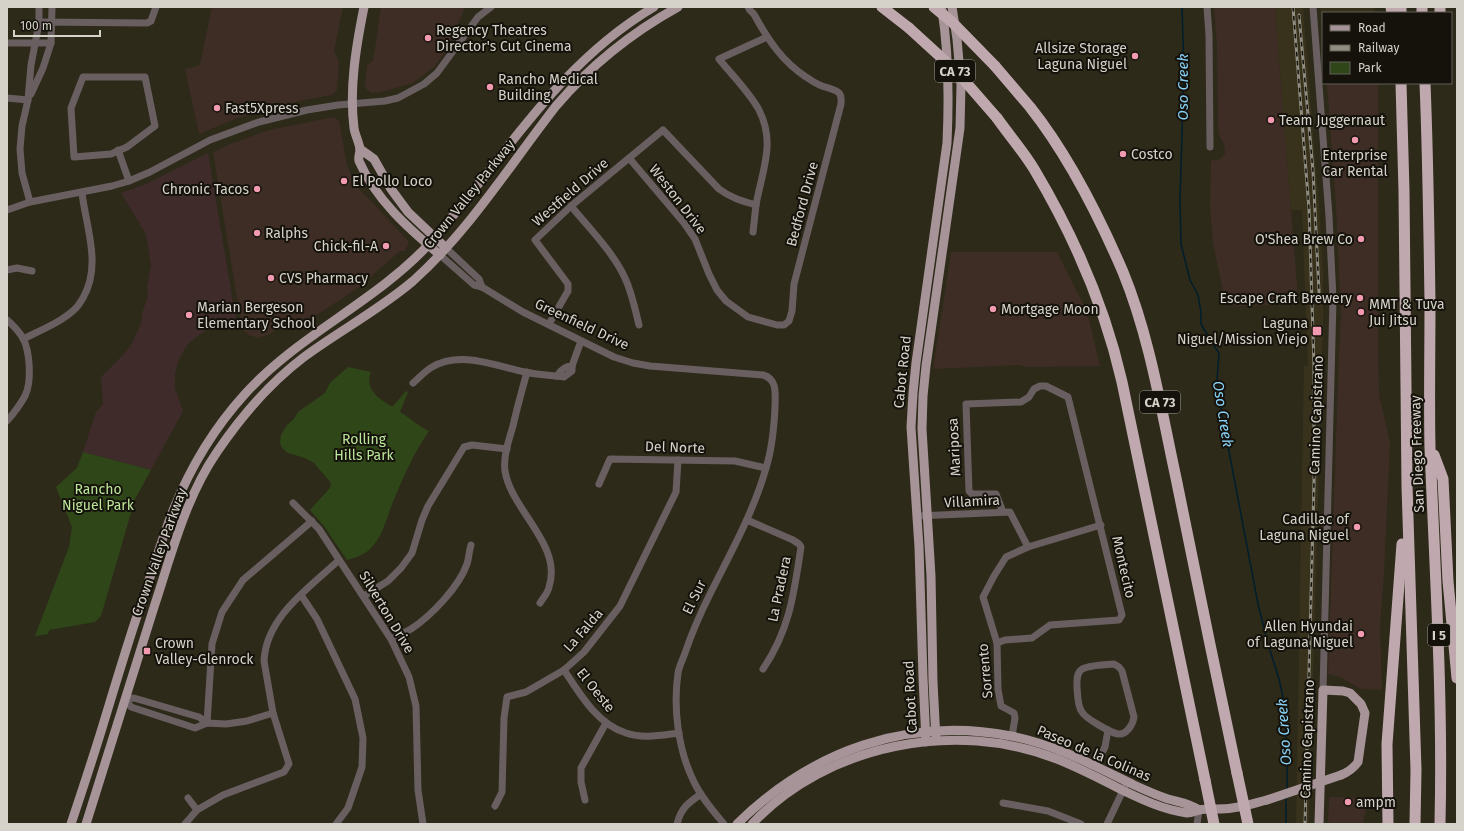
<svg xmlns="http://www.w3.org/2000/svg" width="1464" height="831" font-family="'Fira Sans',sans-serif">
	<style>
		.commercial { fill: #3e2d24 }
		.built { fill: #38321c }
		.education { fill: #3f2b2a }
		.green { fill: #2f4718 }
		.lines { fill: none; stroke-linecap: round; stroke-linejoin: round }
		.stream { stroke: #001e2c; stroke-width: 1.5 }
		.minor { stroke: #695f61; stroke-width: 7 }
		.major { stroke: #a79498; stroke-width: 9 }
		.highway { stroke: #c0a9ae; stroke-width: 11 }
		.rail-casing { stroke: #908d81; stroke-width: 3 }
		.rail { stroke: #14120b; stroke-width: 1.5; stroke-dasharray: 4.5; stroke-linecap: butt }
		.major-bridge { stroke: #a79498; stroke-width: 9 }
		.highway-bridge { stroke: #c0a9ae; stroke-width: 11 }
		.poi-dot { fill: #f29ab0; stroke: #14120b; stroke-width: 1.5 }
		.labels { text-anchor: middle; stroke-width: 4; stroke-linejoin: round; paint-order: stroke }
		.shield { fill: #14120b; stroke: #9b9990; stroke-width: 1 }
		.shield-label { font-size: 13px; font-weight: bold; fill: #d5d3c9 }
		.poi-label { font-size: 14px; fill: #d5d3c9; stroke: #14120b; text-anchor: start }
		.street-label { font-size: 14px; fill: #d5d3c9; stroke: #14120b }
		.park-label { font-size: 14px; fill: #bce699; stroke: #14120b }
		.water-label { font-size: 15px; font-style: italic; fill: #87cff4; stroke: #14120b }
	</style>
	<rect width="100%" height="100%" fill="#2d2a1a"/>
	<!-- commercial -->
	<g class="commercial">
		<polygon points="212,7 343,7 334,51 339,62 337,90 332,95 309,99 265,109 235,119 199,134 185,69 197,66 200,64"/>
		<polygon points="381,7 463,7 464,10 446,51 435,66 413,83 385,91 371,93 365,88 367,65 373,61"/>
		<polygon points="1214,7 1275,7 1298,298 1272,300 1271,305 1235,306 1227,298 1223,291 1213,243 1210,207 1211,161 1220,159 1225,154 1225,151 1224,144 1219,135 1218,128 1217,45"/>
		<polygon points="1338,83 1378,83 1378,352 1379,395 1390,442 1384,573 1380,626 1382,690 1361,689 1340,677 1328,674 1339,352 1341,317 1336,205 1327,84"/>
		<polygon points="334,117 339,121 347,165 352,177 359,189 373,203 409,242 405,251 400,251 358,288 298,327 277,329 268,335 258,338 249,335 243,330 240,316 213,152 231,144 269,130"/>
		<polygon points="951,252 1057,252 1087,311 1100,366 1027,367 1018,365 933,369"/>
		<polygon points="1329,797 1368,798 1363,824 1328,824"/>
	</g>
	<!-- built -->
	<g class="built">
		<polygon points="1275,7 1303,7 1319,206 1323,271 1323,323 1309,824 1296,824 1304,366 1308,366 1302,210 1291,210"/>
		<polygon points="1320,7 1374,7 1374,13 1323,13 1323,39"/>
	</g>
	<!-- education -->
	<polygon class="education" points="208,153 236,320 212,327 200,334 187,345 179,359 175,373 175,388 183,411 151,470 83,452 96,412 103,404 101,377 124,354 132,343 141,324 143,310 148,296 147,287 151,265 146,234 121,193 146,184"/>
	<!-- green -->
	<g class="green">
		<path d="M348,367L371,372C364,388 378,399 391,406H393L406,391L408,392L400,412C410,418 418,426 429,431C415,451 404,475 395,497C387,515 384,536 369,550C363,555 355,558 347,560L324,526L310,510L330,488L331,483L314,463L305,458L288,453L282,448L280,443L281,435L287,425L294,419L298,412L325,393L330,383Z"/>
		<polygon points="83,452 151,470 135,499 101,616 95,622 49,630 48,634 35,636 69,547 72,527 56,487 77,468"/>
	</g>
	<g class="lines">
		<!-- stream -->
		<g class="stream">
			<polyline points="1182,7 1184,69 1180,199 1181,244 1190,280 1198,295 1201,312 1201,324 1212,343 1219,353 1217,380 1220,404 1258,604 1268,644 1279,679 1284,702 1287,756 1287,790"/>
			<polyline points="1286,824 1286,798"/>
		</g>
		<!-- minor -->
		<g class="minor">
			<polyline points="1207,7 1209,35 1210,147"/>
			<polyline points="1313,7 1329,216 1333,299 1323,690"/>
			<polyline points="39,22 147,23 151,21 156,7"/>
			<polyline points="7,43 51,43"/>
			<polygon points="83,77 145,77 155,126 127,147 111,154 74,157 71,108"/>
			<polyline points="31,94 43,68 51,43 52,7"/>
			<polyline points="7,98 28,100"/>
			<polyline points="118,150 129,181"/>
			<path d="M629,158L684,223L695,239L709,274L717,290L726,301L748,317L777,325H784L789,321L792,311L794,284L841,104C841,100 842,96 839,93C835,89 827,88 822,86C816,84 811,80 806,77C783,62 768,40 755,16C753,12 750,12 748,7"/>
			<polyline points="30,202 22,173 20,149 22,126 28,100 31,65 39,23 39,7"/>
			<path d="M571,206C589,228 613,252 625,278C632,293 635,309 639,325"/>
			<polyline points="7,210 30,202 112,186 129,181 150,172 210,140 259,122 307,110 338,105 385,101 398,98 424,84 437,73 478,17 491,7"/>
			<path d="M753,232C754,223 755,214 756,205C762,171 776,143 759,110C750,93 732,75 719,59L767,37"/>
			<polyline points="446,248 479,279 482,287"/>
			<path d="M440,255L474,285L482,287L523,312L614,357L633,363L650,366L763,375C778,379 775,395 775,408C774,428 772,449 766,468C754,511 731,552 711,592C701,612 692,632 685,653C683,659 679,666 678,673C673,708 678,750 694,782C701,797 713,811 724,824"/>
			<polyline points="7,270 17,268 32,271"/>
			<path d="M7,320C13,325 19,332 23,338C30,352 32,382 25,396C20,405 14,413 7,421"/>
			<path d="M549,324L568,291V284L535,240L571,206L663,130L719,189C731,198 742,201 756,205"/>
			<path d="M23,339C41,330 62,322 76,308C79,305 81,301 83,298C102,265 86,227 82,193"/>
			<path d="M527,372C522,390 517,408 513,426C509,440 503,456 505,471C511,510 563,545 549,587C548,593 543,598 540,603"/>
			<path d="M557,376C561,369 565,366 572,366"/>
			<path d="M413,383C419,378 425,371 432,367C460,350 496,366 525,372C538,375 551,375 564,377L572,371V366L581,341"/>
			<polyline points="599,484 610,459 735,461 766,468"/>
			<polyline points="293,503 319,529 391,639 409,677 416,706 418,790 423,824"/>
			<polyline points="917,516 1010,512 1028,547"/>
			<path d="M747,520L793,540L799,544L801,547C794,593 790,629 763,669"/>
			<polyline points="301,595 317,619 355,699 363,738 362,767 348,808 336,824"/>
			<polyline points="364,596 388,581 401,568 412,553 422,520 428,506 464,447 472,445 507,449"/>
			<path d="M391,639C398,636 404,633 411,629C431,616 459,587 467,564C469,558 469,551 471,545"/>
			<polyline points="997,643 1005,640 1032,638 1050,625 1119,620 1122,615 1068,397 1046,386 1040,386 1034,389 1029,397 1021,402 966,404 969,491 972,494 996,494 1003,512"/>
			<path d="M1114,664L1119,667L1122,671L1134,717C1133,724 1127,735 1118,734C1111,733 1085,718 1082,712C1077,705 1078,695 1077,688C1077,682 1076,674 1081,670C1087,665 1106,665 1114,664Z"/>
			<path d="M564,670C580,694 597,724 626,733C643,739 662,735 679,733"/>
			<polyline points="125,699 131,707 195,728 207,723 226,724 247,721 273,713"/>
			<polyline points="125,699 134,698 199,717 207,723"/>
			<polyline points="207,723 212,644 222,612 243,580 312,521"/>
			<polyline points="1012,736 1015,718 1014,713 1001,706 998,689 997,643 983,597 994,576 1006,557 1028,547 1101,525"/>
			<polyline points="1095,766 1105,747 1108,730"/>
			<polyline points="188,798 197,810"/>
			<polyline points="585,800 581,782 581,768 606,723"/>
			<polyline points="1003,803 1048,811 1081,824"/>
			<polyline points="495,806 502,792 504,718 507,697 526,692 564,670 584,652 620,606 676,492 678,460"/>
			<path d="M185,824L197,810L223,795L284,772L289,764L273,713L264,661C266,617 309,588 339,560"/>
			<path d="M677,824C681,808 688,803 701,794"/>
			<polyline points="1107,824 1127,782"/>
			<polyline points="1197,824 1199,810"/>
		</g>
		<!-- major -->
		<g class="major">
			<path d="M364,7C356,47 349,88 354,128C355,135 359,142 360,149C360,153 358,157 359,161C376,200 408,228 440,255"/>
			<polyline points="360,149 374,159 391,189 408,212 446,248"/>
			<polyline points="936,740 933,682 931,576 922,429 923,396 926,366 960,128 961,85 957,39 952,7"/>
			<path d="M926,742L923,677L919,547L911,427L913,393L916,363L947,143C949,99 949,54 942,10"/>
			<path d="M71,824C82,791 93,758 103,725C114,689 125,652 137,616C149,582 159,547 172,513C189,470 214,428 245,394C299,334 376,302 430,243C503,160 556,65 654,7"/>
			<path d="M86,824C109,751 132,677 155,604C172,552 186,497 217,452C240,418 271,382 304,357C339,331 379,310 413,281C469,231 510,165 556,106C591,65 631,33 678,7"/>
			<path d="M737,824C811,751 908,716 1011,736C1054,744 1095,766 1134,785C1145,790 1156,795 1168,799C1179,802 1189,803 1199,810"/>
			<path d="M752,824C827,744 956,719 1057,759C1079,768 1101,779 1122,790C1143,800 1164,810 1187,813C1192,813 1195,811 1199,810C1209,808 1221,810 1232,808C1244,807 1255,803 1267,800"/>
			<path d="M1319,824L1323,690L1343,691L1350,693L1361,704L1365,713L1358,762C1353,769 1349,772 1341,775"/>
		</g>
		<!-- highway -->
		<g class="highway">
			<polyline points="882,7 909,28"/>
			<polyline points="1391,7 1392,13"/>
			<polyline points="1401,7 1401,13"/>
			<polyline points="1422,7 1422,13"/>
			<polyline points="1440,13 1440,7"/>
			<path d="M995,66C1007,80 1018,93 1030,107C1069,156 1098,214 1123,272C1150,338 1161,409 1176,478C1196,576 1216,675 1237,773"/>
			<polyline points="1401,83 1404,191 1407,486 1416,770 1415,824"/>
			<path d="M1425,83C1428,156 1429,229 1430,303C1430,351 1429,400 1430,448C1435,573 1443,698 1440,824"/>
			<path d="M997,118C1009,135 1023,151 1034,169C1074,236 1105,307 1122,382L1205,780"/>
			<polyline points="1434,455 1443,479 1448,581 1457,678"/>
			<polyline points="1388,824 1387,744 1402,544"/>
		</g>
		<defs>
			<g id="rail">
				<polyline points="1293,7 1309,209 1314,366 1314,483 1305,824"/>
				<polyline points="1299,15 1313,171 1319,292"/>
			</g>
		</defs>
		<!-- rail casing -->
		<use href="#rail" class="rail-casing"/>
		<!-- rail -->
		<use href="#rail" class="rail"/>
		<!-- major-bridge -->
		<polyline class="major-bridge" points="1267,800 1341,775"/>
		<!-- highway-bridge -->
		<g class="highway-bridge">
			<polyline points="934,7 952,22 995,66"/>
			<polyline points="909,28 944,60 963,79 997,118"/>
			<polyline points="1237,773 1248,824"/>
			<polyline points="1205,780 1214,824"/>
		</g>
	</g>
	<!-- markers -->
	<g class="poi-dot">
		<circle cx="428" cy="38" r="4"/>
		<circle cx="1135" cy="56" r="4"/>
		<circle cx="490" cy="87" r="4"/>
		<circle cx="217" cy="108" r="4"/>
		<circle cx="1271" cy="120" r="4"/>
		<circle cx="1355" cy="140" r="4"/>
		<circle cx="1123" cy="154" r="4"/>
		<circle cx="344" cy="181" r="4"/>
		<circle cx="257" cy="189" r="4"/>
		<circle cx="257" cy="233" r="4"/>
		<circle cx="1361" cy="239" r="4"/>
		<circle cx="386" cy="246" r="4"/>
		<circle cx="271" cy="278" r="4"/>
		<circle cx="1360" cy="298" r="4"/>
		<circle cx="993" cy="309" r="4"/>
		<circle cx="1361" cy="312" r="4"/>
		<circle cx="189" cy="315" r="4"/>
		<rect x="1312" y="326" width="10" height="10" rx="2"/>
		<circle cx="1357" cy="527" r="4"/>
		<circle cx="1361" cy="634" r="4"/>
		<rect x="143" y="647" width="8" height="8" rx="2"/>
		<circle cx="1348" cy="802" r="4"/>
	</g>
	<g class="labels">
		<!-- shield labels -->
		<g class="shield">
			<rect x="935" y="60" width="40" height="22" rx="3"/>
			<rect x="1140" y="391" width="40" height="22" rx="3"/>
			<rect x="1428" y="624" width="22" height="22" rx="3"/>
		</g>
		<g class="shield-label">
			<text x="955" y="76">CA 73</text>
			<text x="1160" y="407">CA 73</text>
			<text x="1439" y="640">I 5</text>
		</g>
		<!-- poi labels -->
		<g class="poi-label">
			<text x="436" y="35">Regency Theatres<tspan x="436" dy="16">Director's Cut Cinema</tspan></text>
			<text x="1127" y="53" text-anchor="end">Allsize Storage<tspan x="1127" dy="16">Laguna Niguel</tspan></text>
			<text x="498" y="84">Rancho Medical<tspan x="498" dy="16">Building</tspan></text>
			<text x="225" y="113">Fast5Xpress</text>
			<text x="1279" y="125">Team Juggernaut</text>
			<text x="1131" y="159">Costco</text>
			<text x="1355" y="160" text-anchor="middle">Enterprise<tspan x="1355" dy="16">Car Rental</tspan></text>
			<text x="352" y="186">El Pollo Loco</text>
			<text x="249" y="194" text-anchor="end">Chronic Tacos</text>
			<text x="265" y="238">Ralphs</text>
			<text x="1353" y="244" text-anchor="end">O'Shea Brew Co</text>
			<text x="378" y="251" text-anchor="end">Chick-fil-A</text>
			<text x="279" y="283">CVS Pharmacy</text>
			<text x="1352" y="303" text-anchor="end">Escape Craft Brewery</text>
			<text x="1369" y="309">MMT &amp; Tuva<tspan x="1369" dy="16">Jui Jitsu</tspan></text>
			<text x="197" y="312">Marian Bergeson<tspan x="197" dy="16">Elementary School</tspan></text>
			<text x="1001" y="314">Mortgage Moon</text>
			<text x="1308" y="328" text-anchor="end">Laguna<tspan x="1308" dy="16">Niguel/Mission Viejo</tspan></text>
			<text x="1349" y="524" text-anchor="end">Cadillac of<tspan x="1349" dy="16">Laguna Niguel</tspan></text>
			<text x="1353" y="631" text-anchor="end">Allen Hyundai<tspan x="1353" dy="16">of Laguna Niguel</tspan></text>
			<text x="155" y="648">Crown<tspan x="155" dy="16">Valley-Glenrock</tspan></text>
			<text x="1356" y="807">ampm</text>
		</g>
		<!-- street labels -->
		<g class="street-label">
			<text transform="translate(570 192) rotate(-41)" y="5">Westfield Drive</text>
			<text transform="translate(469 194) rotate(-51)" y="5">Crown Valley Parkway</text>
			<text transform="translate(678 199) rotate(52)" y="5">Weston Drive</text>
			<text transform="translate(802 204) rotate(-75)" y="5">Bedford Drive</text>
			<text transform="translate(582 324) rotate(25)" y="5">Greenfield Drive</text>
			<text transform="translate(902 372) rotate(-84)" y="5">Cabot Road</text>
			<text transform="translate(1316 415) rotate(-88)" y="5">Camino Capistrano</text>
			<text transform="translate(675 447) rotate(2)" y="5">Del Norte</text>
			<text transform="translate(954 447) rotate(-93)" y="5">Mariposa</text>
			<text transform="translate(1417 454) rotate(-92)" y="5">San Diego Freeway</text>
			<text transform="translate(972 501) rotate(-3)" y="5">Villamira</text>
			<text transform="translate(159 552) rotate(-70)" y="5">Crown Valley Parkway</text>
			<text transform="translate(1124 567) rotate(77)" y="5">Montecito</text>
			<text transform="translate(779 589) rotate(-78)" y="5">La Pradera</text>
			<text transform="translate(694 597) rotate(-64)" y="5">El Sur</text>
			<text transform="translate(387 612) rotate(59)" y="5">Silverton Drive</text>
			<text transform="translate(583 630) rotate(-49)" y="5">La Falda</text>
			<text transform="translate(985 671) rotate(-95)" y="5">Sorrento</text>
			<text transform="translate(596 690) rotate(51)" y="5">El Oeste</text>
			<text transform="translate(910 697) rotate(-93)" y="5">Cabot Road</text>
			<text transform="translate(1307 739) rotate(-88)" y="5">Camino Capistrano</text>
			<text transform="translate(1094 753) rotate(23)" y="5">Paseo de la Colinas</text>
		</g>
		<!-- park labels -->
		<g class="park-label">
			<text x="364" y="444">Rolling<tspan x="364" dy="16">Hills Park</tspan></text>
			<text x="98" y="494">Rancho<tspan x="98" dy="16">Niguel Park</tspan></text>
		</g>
		<!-- water labels -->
		<g class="water-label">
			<text transform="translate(1183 87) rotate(-90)" y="5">Oso Creek</text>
			<text transform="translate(1223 414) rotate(81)" y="5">Oso Creek</text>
			<text transform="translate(1284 732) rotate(-94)" y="5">Oso Creek</text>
		</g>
	</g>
	<!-- border -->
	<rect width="1464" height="831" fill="none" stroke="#d5d3c9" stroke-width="16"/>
	<!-- legend -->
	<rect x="1322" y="12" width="130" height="72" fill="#14120b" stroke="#615f57"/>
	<rect x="1330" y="25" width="20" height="6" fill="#a79498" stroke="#615f57"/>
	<text x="1358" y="32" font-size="12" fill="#d5d3c9">Road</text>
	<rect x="1330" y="45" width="20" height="6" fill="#908d81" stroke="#615f57"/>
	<text x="1358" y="52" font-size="12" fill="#d5d3c9">Railway</text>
	<rect x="1330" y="62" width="20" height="12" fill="#2f4718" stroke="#615f57"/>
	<text x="1358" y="72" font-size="12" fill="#d5d3c9">Park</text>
	<!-- scale -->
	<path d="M14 30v6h86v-6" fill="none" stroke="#d5d3c9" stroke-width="2"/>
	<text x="20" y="30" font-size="12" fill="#d5d3c9" stroke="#14120b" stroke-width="3" paint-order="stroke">100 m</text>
</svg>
